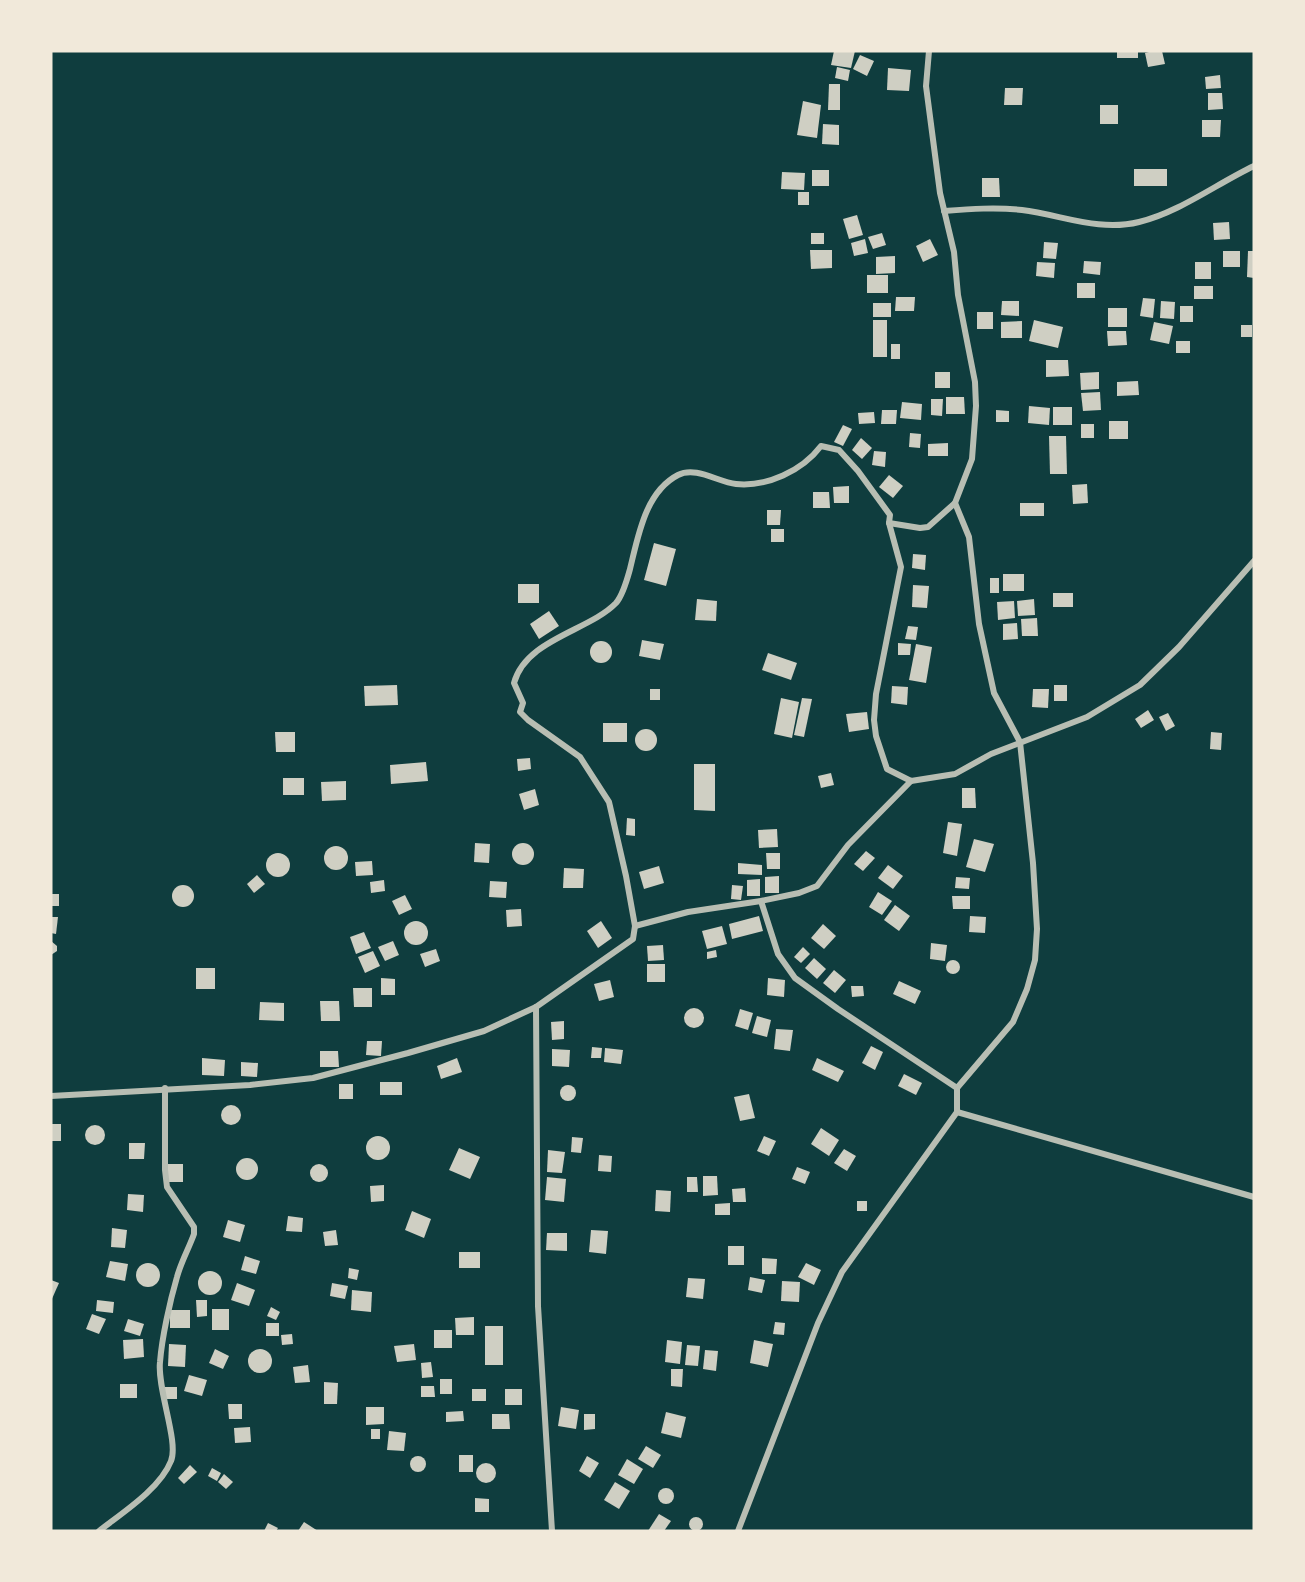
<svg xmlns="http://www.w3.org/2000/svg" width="1305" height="1582" font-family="Mulish,sans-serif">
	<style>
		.building { fill: #cfcfc3 }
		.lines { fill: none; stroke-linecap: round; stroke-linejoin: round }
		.minor { stroke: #b8beb3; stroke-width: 6 }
	</style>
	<rect width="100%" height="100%" fill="#0f3d3e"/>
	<!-- building -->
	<g class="building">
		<polygon points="834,51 855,51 851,68 831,65"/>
		<rect x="1117" y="51" width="21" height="7"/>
		<polygon points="1153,51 1162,51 1165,64 1148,67 1145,53"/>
		<polygon points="860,55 874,61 867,76 853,69"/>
		<polygon points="837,67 850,70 848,81 835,78"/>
		<polygon points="888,68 911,70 909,91 887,90"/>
		<polygon points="1220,75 1221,88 1206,89 1205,77"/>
		<polygon points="829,84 840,84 840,110 828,110"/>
		<polygon points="1005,88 1023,88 1022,105 1004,105"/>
		<polygon points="1208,93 1222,93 1223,109 1208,110"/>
		<polygon points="803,101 821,105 817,138 797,135"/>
		<rect x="1100" y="105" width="18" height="19"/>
		<polygon points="1202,120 1221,120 1220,137 1202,137"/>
		<polygon points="823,124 839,125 839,145 822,144"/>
		<rect x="1134" y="169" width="33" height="17"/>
		<rect x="812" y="170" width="17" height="16"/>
		<polygon points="782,172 805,173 804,190 781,189"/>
		<polygon points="982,178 999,178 1000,197 982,197"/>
		<rect x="798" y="192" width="11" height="13"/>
		<polygon points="857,215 863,235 849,239 843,219"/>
		<polygon points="1229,222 1230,239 1214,240 1213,223"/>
		<rect x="811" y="233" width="13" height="11"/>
		<polygon points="882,233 886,245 873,249 868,237"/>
		<polygon points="865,239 868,253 854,256 851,243"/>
		<polygon points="930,239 938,255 923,262 916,246"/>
		<polygon points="1044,242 1058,243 1056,259 1043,258"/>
		<polygon points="810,250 832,250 832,268 811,269"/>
		<rect x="1223" y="251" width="17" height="16"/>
		<polygon points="1248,251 1254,251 1254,278 1247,277"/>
		<polygon points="895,256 895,273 876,274 876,257"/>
		<polygon points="1084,261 1101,262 1100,275 1083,273"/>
		<polygon points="1037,262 1055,263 1054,278 1036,276"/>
		<rect x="1195" y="262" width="16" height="17"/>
		<rect x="867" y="275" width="21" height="18"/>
		<rect x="1077" y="283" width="18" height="15"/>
		<rect x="1194" y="286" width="19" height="13"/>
		<polygon points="896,297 915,297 914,311 895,311"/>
		<polygon points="1143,298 1155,299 1153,318 1140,316"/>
		<polygon points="1002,301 1019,301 1019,316 1001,315"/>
		<polygon points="1161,301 1175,302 1174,319 1160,318"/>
		<rect x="873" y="303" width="18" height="14"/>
		<rect x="1180" y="306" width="13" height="16"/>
		<rect x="1108" y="308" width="19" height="19"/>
		<rect x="977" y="312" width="16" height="17"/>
		<rect x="873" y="320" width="14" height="37"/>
		<polygon points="1034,320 1063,327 1058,348 1029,341"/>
		<polygon points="1022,321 1022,338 1001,338 1001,322"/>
		<polygon points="1154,322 1173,326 1169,344 1150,340"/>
		<rect x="1241" y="325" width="11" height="12"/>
		<polygon points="1107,331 1126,331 1127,345 1108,346"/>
		<rect x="1176" y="341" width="14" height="12"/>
		<rect x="891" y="344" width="9" height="15"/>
		<polygon points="1046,360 1068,360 1069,376 1046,377"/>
		<rect x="935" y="372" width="15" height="16"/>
		<polygon points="1099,372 1099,389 1081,390 1080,373"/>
		<polygon points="1138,381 1139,395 1117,396 1117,382"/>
		<polygon points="1100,392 1101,410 1083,411 1081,393"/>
		<polygon points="946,397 964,397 965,414 946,414"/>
		<polygon points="931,399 943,399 942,416 931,415"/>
		<polygon points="902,402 922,404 921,420 900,418"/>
		<polygon points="1029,406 1050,408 1049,425 1028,423"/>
		<rect x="1053" y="407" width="19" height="18"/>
		<polygon points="882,410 897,410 896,424 881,424"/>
		<polygon points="996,410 1009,411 1009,422 996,422"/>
		<polygon points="874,412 875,423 859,424 858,413"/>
		<rect x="1109" y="421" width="19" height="18"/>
		<rect x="1081" y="424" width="13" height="14"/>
		<polygon points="843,425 852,429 843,446 834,442"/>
		<polygon points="910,433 921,434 920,448 909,447"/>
		<polygon points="1049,436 1066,436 1067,474 1050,474"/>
		<polygon points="861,438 872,448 862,459 852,450"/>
		<polygon points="948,443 948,456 928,456 928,444"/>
		<polygon points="874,451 886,452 885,467 872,465"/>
		<polygon points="889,475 903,486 893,498 879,487"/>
		<polygon points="1087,484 1088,503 1073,504 1072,485"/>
		<polygon points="849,486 849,503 834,503 833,487"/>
		<polygon points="813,492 829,492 830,508 813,508"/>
		<rect x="1020" y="503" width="24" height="13"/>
		<polygon points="767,510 781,510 780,525 767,525"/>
		<rect x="771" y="529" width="13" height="13"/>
		<polygon points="654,543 676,549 666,586 644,580"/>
		<polygon points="913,554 926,555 925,570 912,568"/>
		<rect x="1003" y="574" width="21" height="17"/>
		<rect x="990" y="578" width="9" height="15"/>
		<rect x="518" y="584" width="21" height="19"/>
		<polygon points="913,585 929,586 927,608 912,607"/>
		<rect x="1053" y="593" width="20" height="14"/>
		<polygon points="697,599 717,601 716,621 695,620"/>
		<polygon points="1034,599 1035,615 1018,616 1017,601"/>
		<polygon points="1014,601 1015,618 998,620 997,602"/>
		<polygon points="549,611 559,626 539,639 530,624"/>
		<polygon points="1037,618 1038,636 1022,636 1021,619"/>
		<polygon points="1017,623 1018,639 1003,640 1003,624"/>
		<polygon points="908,626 918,627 916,640 905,639"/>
		<polygon points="642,640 664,644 660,660 639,656"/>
		<circle cx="601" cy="652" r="11"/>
		<polygon points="898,643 911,644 910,655 898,655"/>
		<polygon points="916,644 932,647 926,683 909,680"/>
		<polygon points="768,653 797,663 791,680 762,670"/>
		<polygon points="397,685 398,705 365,706 364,686"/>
		<rect x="1054" y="685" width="13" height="16"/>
		<polygon points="892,686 908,687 907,705 891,703"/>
		<rect x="650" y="689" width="10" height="11"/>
		<polygon points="1033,689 1049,689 1048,708 1032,707"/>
		<polygon points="781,698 799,702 792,738 774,734"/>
		<polygon points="802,698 812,699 804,737 794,735"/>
		<polygon points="1148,710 1154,720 1141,728 1135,719"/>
		<polygon points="867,712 869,729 849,732 846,714"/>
		<polygon points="1168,713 1175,726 1166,731 1159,717"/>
		<rect x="603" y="723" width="24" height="19"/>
		<circle cx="646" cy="740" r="11"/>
		<polygon points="275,732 295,732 295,752 276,752"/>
		<polygon points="1211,732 1222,733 1221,750 1210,749"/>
		<polygon points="530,758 531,769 518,771 517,759"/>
		<polygon points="426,762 428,781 391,784 390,765"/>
		<polygon points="694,764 715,764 715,811 694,810"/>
		<polygon points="831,773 834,785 821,788 818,776"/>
		<rect x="283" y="778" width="21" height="17"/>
		<polygon points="346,781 346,800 322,801 321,782"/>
		<polygon points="962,788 975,788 976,808 962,808"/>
		<polygon points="535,789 539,805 524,810 519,794"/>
		<polygon points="627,818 635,819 635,836 626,835"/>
		<polygon points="948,822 962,824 957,856 943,853"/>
		<polygon points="777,829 778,847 759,848 758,830"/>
		<polygon points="974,839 994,844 985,872 966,867"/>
		<polygon points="475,843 490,844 489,863 474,862"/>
		<circle cx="523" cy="854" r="11"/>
		<circle cx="336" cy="858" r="12"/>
		<polygon points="866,851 875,858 863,871 854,864"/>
		<circle cx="278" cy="865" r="12"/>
		<polygon points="766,853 780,853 780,869 767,869"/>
		<polygon points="372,861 373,875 356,876 355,862"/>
		<polygon points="738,863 762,865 762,875 738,874"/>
		<polygon points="888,865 903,876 893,889 878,878"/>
		<polygon points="659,866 664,883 644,889 639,872"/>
		<polygon points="564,868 584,869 583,888 563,888"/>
		<polygon points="257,875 265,884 254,893 247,884"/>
		<polygon points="779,876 779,893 765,893 765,877"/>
		<polygon points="956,877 970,878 969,889 955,888"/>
		<polygon points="760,879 760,896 747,896 747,880"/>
		<polygon points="384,880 385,891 371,893 370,882"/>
		<polygon points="490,881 507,882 506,898 489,897"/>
		<circle cx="183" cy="896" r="11"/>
		<polygon points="732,885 743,886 741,900 731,899"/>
		<polygon points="878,892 892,901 882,915 869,907"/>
		<rect x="51" y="894" width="8" height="12"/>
		<polygon points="405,895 412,909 399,915 392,901"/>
		<polygon points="952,896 970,896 970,909 953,909"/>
		<polygon points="895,905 910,916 899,931 884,920"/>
		<polygon points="521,909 522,926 507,927 506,910"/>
		<polygon points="759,916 763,931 732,939 729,924"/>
		<polygon points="970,916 986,917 985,933 969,932"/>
		<polygon points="51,917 58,917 56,934 51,933"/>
		<polygon points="601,921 612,938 598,948 587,931"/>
		<circle cx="416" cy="933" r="12"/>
		<polygon points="823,924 836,936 824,949 811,938"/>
		<polygon points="722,926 727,944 707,949 702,931"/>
		<polygon points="364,932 371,948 356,954 350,937"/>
		<polygon points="51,941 57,946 57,951 51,955"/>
		<polygon points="393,941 399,955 385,961 378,947"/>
		<polygon points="931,943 947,945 945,961 930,959"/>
		<polygon points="663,945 664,960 648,961 647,946"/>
		<polygon points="803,947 810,954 801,963 794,957"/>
		<polygon points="436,949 440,961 425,967 420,954"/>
		<polygon points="716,950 717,957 707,959 707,952"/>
		<polygon points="373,951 380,966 365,973 358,957"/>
		<polygon points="814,958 826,969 817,979 805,968"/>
		<circle cx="953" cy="967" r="7"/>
		<rect x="647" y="964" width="18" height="18"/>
		<rect x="196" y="968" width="19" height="21"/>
		<polygon points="834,970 846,980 835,993 823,983"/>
		<polygon points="381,978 395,979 395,995 381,995"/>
		<polygon points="768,978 785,980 784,997 767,995"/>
		<polygon points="610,980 614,997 599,1001 594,984"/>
		<polygon points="899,981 921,991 915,1004 893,994"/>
		<polygon points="851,986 863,986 864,996 852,997"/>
		<polygon points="353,988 372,988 372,1007 354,1007"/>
		<polygon points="320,1001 339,1001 340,1021 321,1021"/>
		<polygon points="260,1002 284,1003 284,1021 259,1020"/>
		<circle cx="694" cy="1018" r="10"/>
		<polygon points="740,1009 753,1013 748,1030 735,1026"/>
		<polygon points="757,1016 771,1020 767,1037 752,1033"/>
		<polygon points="564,1021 564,1039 552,1040 551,1022"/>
		<polygon points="776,1029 793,1030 790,1051 774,1049"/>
		<polygon points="367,1041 382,1041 381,1056 366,1055"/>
		<polygon points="871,1046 883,1052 875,1070 862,1063"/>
		<polygon points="592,1047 602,1048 601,1058 591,1058"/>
		<polygon points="605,1048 623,1050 621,1064 604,1062"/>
		<polygon points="552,1049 570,1050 569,1067 552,1066"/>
		<polygon points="320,1051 338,1051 339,1067 320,1067"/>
		<polygon points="202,1058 225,1060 224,1076 202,1075"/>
		<polygon points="457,1058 462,1072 441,1079 437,1066"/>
		<polygon points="817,1058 844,1071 838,1082 812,1070"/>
		<polygon points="241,1062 258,1063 257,1077 241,1076"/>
		<polygon points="904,1074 922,1083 916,1095 898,1086"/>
		<rect x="380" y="1082" width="22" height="13"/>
		<rect x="339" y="1084" width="14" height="15"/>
		<circle cx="568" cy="1093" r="8"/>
		<polygon points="749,1094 755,1118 740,1121 734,1097"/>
		<circle cx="231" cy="1115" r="10"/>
		<rect x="51" y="1124" width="10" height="17"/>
		<circle cx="95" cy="1135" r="10"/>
		<polygon points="821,1128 839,1140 829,1156 811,1144"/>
		<polygon points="764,1136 776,1141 769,1156 757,1151"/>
		<circle cx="378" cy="1148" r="12"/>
		<polygon points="572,1137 583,1138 581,1153 571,1152"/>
		<polygon points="129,1143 145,1143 144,1159 129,1159"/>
		<polygon points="459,1148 480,1157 470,1179 449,1170"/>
		<polygon points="844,1149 856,1156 847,1171 834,1163"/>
		<polygon points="548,1150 565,1152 562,1173 547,1172"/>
		<polygon points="599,1155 612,1156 611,1172 598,1171"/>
		<circle cx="247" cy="1169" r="11"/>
		<circle cx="319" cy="1173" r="9"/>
		<rect x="164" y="1164" width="19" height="18"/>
		<polygon points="797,1167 810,1172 805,1184 792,1179"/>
		<polygon points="703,1176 717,1176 718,1195 703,1196"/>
		<polygon points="547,1177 566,1179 564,1202 545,1200"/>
		<polygon points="687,1177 697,1177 698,1192 687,1192"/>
		<polygon points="384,1185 384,1201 371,1202 370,1186"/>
		<polygon points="745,1188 746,1202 733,1202 732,1189"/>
		<polygon points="656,1190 671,1191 670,1212 655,1211"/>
		<polygon points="128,1194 144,1195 143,1212 127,1210"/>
		<rect x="857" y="1201" width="10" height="10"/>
		<polygon points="730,1203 730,1215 715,1215 715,1204"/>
		<polygon points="412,1211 431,1219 424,1238 405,1230"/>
		<polygon points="288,1216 303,1218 302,1232 286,1231"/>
		<polygon points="228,1220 245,1225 240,1242 223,1237"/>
		<polygon points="112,1228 127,1230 125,1248 111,1247"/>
		<polygon points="336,1230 338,1245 325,1246 323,1232"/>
		<polygon points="591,1230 608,1231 606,1254 589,1252"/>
		<polygon points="547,1233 567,1233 567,1251 546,1250"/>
		<rect x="728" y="1246" width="16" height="19"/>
		<rect x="459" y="1252" width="21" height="16"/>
		<polygon points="245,1256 260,1261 256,1274 241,1270"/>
		<polygon points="762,1258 777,1259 776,1274 762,1274"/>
		<polygon points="110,1261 128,1264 125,1281 106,1277"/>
		<circle cx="148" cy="1275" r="12"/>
		<polygon points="806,1263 821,1270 814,1285 798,1277"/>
		<polygon points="349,1268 359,1270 357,1280 348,1278"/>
		<circle cx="210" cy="1283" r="12"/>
		<polygon points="750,1277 765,1280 762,1293 748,1290"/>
		<polygon points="688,1278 705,1279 703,1299 686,1297"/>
		<polygon points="51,1280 59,1283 51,1301"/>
		<polygon points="782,1281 800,1282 799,1302 781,1301"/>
		<polygon points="237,1283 255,1290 249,1306 231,1300"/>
		<polygon points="332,1283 348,1286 345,1299 330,1296"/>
		<polygon points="352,1290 372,1292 371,1312 351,1310"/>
		<polygon points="97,1300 114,1302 113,1313 96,1311"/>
		<polygon points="196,1300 207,1300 207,1316 197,1317"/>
		<polygon points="271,1307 280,1312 276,1320 267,1316"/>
		<rect x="212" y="1309" width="17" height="21"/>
		<rect x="170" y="1310" width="20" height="18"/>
		<polygon points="92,1314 106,1319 99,1334 86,1329"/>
		<polygon points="474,1317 474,1335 456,1335 455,1318"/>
		<polygon points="128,1319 144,1324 140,1336 124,1331"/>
		<polygon points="775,1322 785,1323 784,1335 773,1334"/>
		<rect x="266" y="1323" width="13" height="13"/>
		<rect x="485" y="1326" width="18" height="39"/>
		<rect x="434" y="1330" width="18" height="18"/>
		<polygon points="292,1334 293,1344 282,1345 281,1335"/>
		<polygon points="143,1339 144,1357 124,1359 123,1340"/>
		<polygon points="667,1340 682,1342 680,1364 665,1362"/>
		<polygon points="754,1340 773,1344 768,1367 750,1363"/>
		<polygon points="169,1344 186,1345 185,1367 168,1366"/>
		<polygon points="414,1344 416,1360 397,1362 394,1346"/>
		<polygon points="687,1345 700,1346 698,1366 685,1365"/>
		<polygon points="215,1349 229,1356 223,1369 209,1363"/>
		<circle cx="260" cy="1361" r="12"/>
		<polygon points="705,1350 718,1351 716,1371 703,1369"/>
		<polygon points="431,1362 433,1377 422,1378 421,1363"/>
		<polygon points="308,1365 310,1382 295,1383 293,1367"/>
		<polygon points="671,1369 683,1369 682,1387 671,1386"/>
		<polygon points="189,1375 207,1380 202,1396 184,1391"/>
		<rect x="440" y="1379" width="12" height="15"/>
		<polygon points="324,1382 338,1383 337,1404 324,1404"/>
		<rect x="120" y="1384" width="17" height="14"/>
		<polygon points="421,1386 434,1386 435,1397 421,1397"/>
		<rect x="162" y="1387" width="15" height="12"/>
		<rect x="472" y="1389" width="14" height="12"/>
		<rect x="505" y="1389" width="17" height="16"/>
		<polygon points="228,1404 242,1404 242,1419 229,1419"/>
		<polygon points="366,1407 384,1407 384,1424 366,1425"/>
		<polygon points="561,1407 579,1410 576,1429 558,1426"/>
		<polygon points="463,1411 464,1421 446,1422 446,1412"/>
		<polygon points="666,1412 686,1417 681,1438 661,1433"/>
		<polygon points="492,1414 509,1414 510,1429 492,1429"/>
		<polygon points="584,1414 595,1414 595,1429 584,1430"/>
		<polygon points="250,1427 251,1442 235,1443 234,1428"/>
		<rect x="371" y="1429" width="9" height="10"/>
		<polygon points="389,1431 406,1433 404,1451 387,1450"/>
		<polygon points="646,1446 661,1455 653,1468 638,1459"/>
		<rect x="459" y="1455" width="14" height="17"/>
		<circle cx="418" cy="1464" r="8"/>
		<polygon points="587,1456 599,1463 590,1478 579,1471"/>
		<polygon points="627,1459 643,1469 634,1484 618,1475"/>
		<circle cx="486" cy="1473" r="10"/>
		<polygon points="190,1465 197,1472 184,1484 178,1478"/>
		<polygon points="212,1468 221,1473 217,1481 208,1476"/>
		<polygon points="224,1474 233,1482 226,1489 218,1482"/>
		<polygon points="615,1482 630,1491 619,1509 604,1500"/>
		<circle cx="666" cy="1496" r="8"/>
		<polygon points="475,1498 489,1499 489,1512 475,1512"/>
		<polygon points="659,1514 671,1521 664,1531 648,1531"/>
		<circle cx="696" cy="1524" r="7"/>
		<polygon points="304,1522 318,1531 298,1531"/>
		<polygon points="268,1523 278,1528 276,1531 264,1531"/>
	</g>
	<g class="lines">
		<!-- minor -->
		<g class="minor">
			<path d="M944,211C970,209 996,207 1022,210C1062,215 1099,232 1139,222C1178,213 1218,183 1254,166"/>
			<polyline points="889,523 901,567 876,694 874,720 876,736 887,769 911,781 955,774 991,754 1087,717 1140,685 1179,647 1254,561"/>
			<polyline points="761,901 778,954 795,978 838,1009 957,1088"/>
			<polyline points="635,926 688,912 761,901 799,893 817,886 848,845 911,781"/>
			<polyline points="536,1007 538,1306 552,1531"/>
			<path d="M51,1096L250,1085L313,1078L408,1053L484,1031L536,1007L633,939L635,926L626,876L609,802L580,757L528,720L520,712L523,703L514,683C526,639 589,631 616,603C623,595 627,580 630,569C638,537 645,492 678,475C696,466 718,482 736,484C767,487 802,471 821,446L839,450L858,471L890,515L889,523L920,528L928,527L955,503"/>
			<polyline points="957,1112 1254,1197"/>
			<path d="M99,1531C122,1513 160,1489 171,1461C179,1442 157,1389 160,1362C162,1337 170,1301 177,1277C181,1262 189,1248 194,1234V1227L167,1187L165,1170V1088"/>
			<polyline points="738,1531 818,1323 842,1272 957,1112 957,1088 1013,1022 1027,989 1035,960 1037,929 1033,863 1020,742 994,693 979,624 969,537 955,503 972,459 976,406 975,382 958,295 954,252 940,193 926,86 929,51"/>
		</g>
	</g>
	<!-- border -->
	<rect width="1305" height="1582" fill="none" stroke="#f1e9da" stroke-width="105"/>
</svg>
